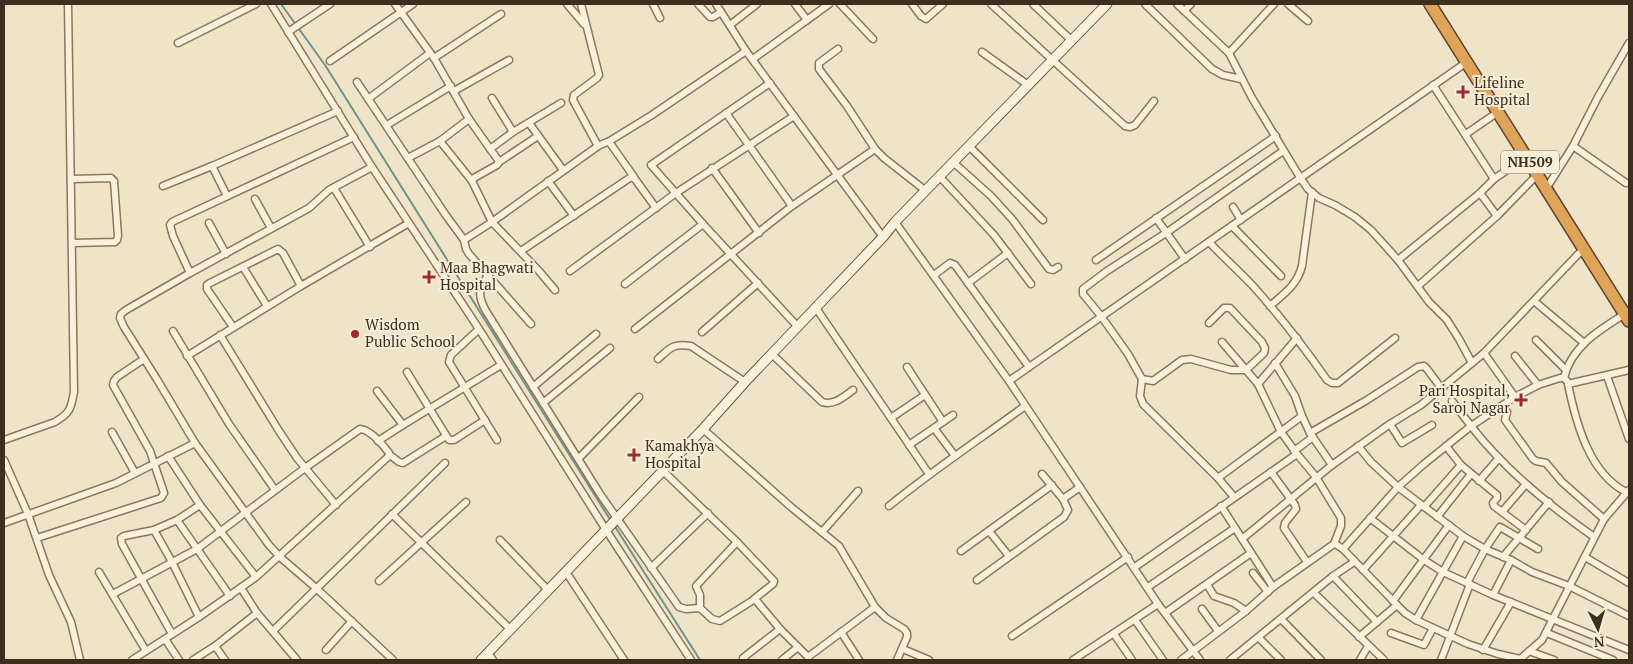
<svg xmlns="http://www.w3.org/2000/svg" width="1633" height="664" font-family="'PT Serif',serif">
	<style>
		.lines { fill: none; stroke-linecap: round; stroke-linejoin: round }
		.stream { stroke: #6f938a; stroke-width: 2 }
		.street-casing { stroke: #8d765c; stroke-width: 9 }
		.secondary-casing { stroke: #6f573f; stroke-width: 11 }
		.highway-casing { stroke: #5b4430; stroke-width: 14 }
		.street { stroke: #faf1dc; stroke-width: 6 }
		.secondary { stroke: #faf1dc; stroke-width: 9 }
		.highway { stroke: #e0a458; stroke-width: 11 }
		.poi-dot { fill: #9e2a2b; stroke: #f7eed8; stroke-width: 2 }
		.labels { text-anchor: middle; stroke-width: 4; stroke-linejoin: round; paint-order: stroke }
		.shield { fill: #f7eed8; stroke: #756857; stroke-width: 1 }
		.shield-label { font-size: 14px; font-weight: bold; fill: #3d2e20 }
		.poi-label { font-size: 15px; fill: #3d2e20; stroke: #f7eed8; text-anchor: start }
	</style>
	<rect width="100%" height="100%" fill="#f0e4c8"/>
	<g class="lines">
		<!-- stream -->
		<g class="stream">
			<polyline points="281,4 325,65 611,521"/>
			<polyline points="614,525 700,660"/>
		</g>
		<defs>
			<g id="street">
				<polyline points="271,4 372,167 479,329 606,530 691,660"/>
				<polyline points="395,4 434,58 469,119 498,160 499,162 497,165 474,178 472,181 492,222 539,271 555,290"/>
				<polyline points="567,4 584,24"/>
				<polyline points="581,4 599,75 597,78 574,95 573,100 598,146"/>
				<polyline points="653,4 660,18"/>
				<polyline points="698,4 710,17 713,17 721,12"/>
				<polyline points="716,4 746,51 883,237"/>
				<polyline points="840,4 873,39"/>
				<polyline points="912,4 921,16 926,19 943,4"/>
				<polyline points="991,4 1125,126 1130,127 1135,125 1154,101"/>
				<polyline points="1033,4 1071,40"/>
				<polyline points="1145,4 1212,69 1223,75 1241,79"/>
				<polyline points="1177,4 1229,53 1274,4"/>
				<polyline points="1288,4 1308,21"/>
				<polyline points="1184,11 1191,4"/>
				<polyline points="807,20 829,4"/>
				<polyline points="730,25 757,4"/>
				<polyline points="288,32 330,4"/>
				<polyline points="178,43 256,4"/>
				<polyline points="838,49 819,63 819,69 847,106 875,149 884,158 926,191"/>
				<polyline points="982,52 1028,85"/>
				<polyline points="1229,53 1252,98 1301,179 1308,189 1319,198 1335,205 1355,217 1371,230 1398,260 1429,302 1447,320 1459,339 1472,363"/>
				<polyline points="434,58 501,14"/>
				<polyline points="753,59 807,20 795,4"/>
				<polyline points="330,61 413,4"/>
				<polyline points="357,82 445,214 464,240"/>
				<polyline points="770,83 651,165 703,224 798,327"/>
				<polyline points="1433,85 1494,179"/>
				<polyline points="454,91 509,60"/>
				<polyline points="368,99 430,53"/>
				<polyline points="726,113 792,206 875,149"/>
				<polyline points="529,123 563,170"/>
				<polyline points="387,125 451,86"/>
				<polyline points="513,132 561,103"/>
				<polyline points="1466,134 1498,112"/>
				<polyline points="440,141 472,181"/>
				<polyline points="608,142 652,115 746,51"/>
				<polyline points="969,146 1043,220"/>
				<polyline points="1573,146 1626,183"/>
				<polyline points="490,149 513,132 492,98"/>
				<polyline points="408,158 440,141 469,119"/>
				<polyline points="499,162 538,136"/>
				<polyline points="953,162 991,196 1012,219 1049,269 1053,270 1058,267"/>
				<polyline points="212,166 338,111"/>
				<polyline points="372,167 329,190 309,208 190,273 126,310 121,314 120,318 124,327 158,381 195,443 269,545 280,557 316,588 393,660"/>
				<polyline points="712,168 759,233"/>
				<polyline points="940,177 994,235 1031,284"/>
				<polyline points="72,179 111,178 114,181 118,236 117,240 115,242 73,243"/>
				<polyline points="548,181 574,216"/>
				<polyline points="163,186 212,166 227,196"/>
				<polyline points="334,188 370,247"/>
				<polyline points="1546,189 1573,146 1598,97 1629,43"/>
				<polyline points="1480,193 1497,216"/>
				<polyline points="255,199 271,228"/>
				<polyline points="1233,207 1241,220"/>
				<polyline points="1156,218 1185,259"/>
				<polyline points="895,222 1009,381 1158,604 1200,660"/>
				<polyline points="209,223 226,254"/>
				<polyline points="1232,226 1281,276"/>
				<path d="M1209,242C1223,257 1239,271 1253,286C1280,316 1304,347 1327,380L1332,383H1338L1395,338"/>
				<polyline points="521,251 631,177 635,179 656,208"/>
				<polyline points="1096,260 1276,136"/>
				<polyline points="1398,260 1480,193 1494,179 1526,157"/>
				<polyline points="243,267 267,306"/>
				<polyline points="570,271 676,193 794,116"/>
				<polyline points="190,273 173,236 170,225 172,222 354,137"/>
				<path d="M488,275C479,291 477,295 486,311L600,494L679,607L686,609L700,608L712,619L720,621L755,599L780,629L808,657L875,607"/>
				<polyline points="934,275 950,263 955,265 1029,367"/>
				<polyline points="968,283 1008,253"/>
				<polyline points="625,284 703,224"/>
				<polyline points="1418,286 1497,216 1537,175"/>
				<polyline points="1534,301 1584,343"/>
				<path d="M1270,306C1285,293 1297,285 1302,266L1312,192"/>
				<polyline points="816,308 929,474"/>
				<polyline points="1209,323 1224,308 1230,308 1262,342 1265,348 1264,353 1246,370 1231,370 1191,359 1182,360 1153,381 1142,379 1128,354 1101,316 1083,294 1083,289 1107,271 1166,233 1283,151"/>
				<polyline points="531,324 469,254 466,249 464,240 492,222 598,146 607,142 610,143 634,177"/>
				<polyline points="233,327 207,289 207,285 210,283 278,249 283,253 301,286"/>
				<polyline points="479,329 451,355 449,362 497,440"/>
				<polyline points="635,329 792,206"/>
				<polyline points="173,331 229,424 275,490"/>
				<polyline points="702,332 758,283"/>
				<polyline points="220,335 279,431 297,458 336,505"/>
				<polyline points="1536,340 1566,370"/>
				<polyline points="1222,342 1258,384 1281,432 1297,454 1316,477 1341,518 1341,526 1334,544 1337,545 1343,549 1397,605 1405,613 1416,620 1468,644 1498,654 1520,659"/>
				<polyline points="1484,353 1515,397"/>
				<path d="M773,355L822,402C834,406 843,397 853,390"/>
				<polyline points="187,356 301,286 409,223"/>
				<path d="M658,359C670,348 673,343 691,346L745,382"/>
				<polyline points="1275,363 1295,396 1302,416"/>
				<polyline points="907,367 943,422"/>
				<polyline points="407,372 449,440 454,440 485,420"/>
				<polyline points="1607,376 1629,439"/>
				<path d="M1564,378C1571,347 1599,330 1625,314"/>
				<polyline points="1142,379 1140,396 1143,404 1218,478 1234,497"/>
				<polyline points="1009,381 1467,62"/>
				<polyline points="1258,384 1297,338"/>
				<polyline points="1538,385 1560,378 1564,378 1567,381"/>
				<polyline points="533,387 596,334"/>
				<polyline points="377,391 403,425 501,365"/>
				<polyline points="1452,401 1471,426 1515,397 1538,385 1515,356"/>
				<polyline points="543,403 610,348"/>
				<polyline points="1503,405 1507,412 1505,420 1533,459 1536,461 1546,463 1562,482 1604,519"/>
				<polyline points="891,418 925,395"/>
				<polyline points="1390,424 1402,443 1432,425"/>
				<polyline points="934,428 955,456"/>
				<polyline points="703,429 791,507 839,546 875,607 886,618 904,629 907,633 907,637 897,660"/>
				<polyline points="112,432 135,473"/>
				<polyline points="1310,433 1332,465"/>
				<path d="M4,440L55,422C70,413 71,409 74,392L68,4"/>
				<polyline points="378,441 403,425"/>
				<polyline points="909,445 953,415"/>
				<polyline points="1358,446 1371,462 1398,487 1463,536 1485,549 1511,560 1532,572 1569,586 1629,616"/>
				<polyline points="1446,446 1461,465 1497,495 1497,498 1493,503 1494,506 1526,530"/>
				<polyline points="1294,451 1313,437"/>
				<polyline points="390,455 399,462 403,463 446,436"/>
				<polyline points="168,456 200,505 256,577"/>
				<polyline points="579,458 639,397"/>
				<polyline points="4,460 28,514 49,575 71,622 80,660"/>
				<polyline points="662,470 737,542 774,581 773,584 754,599"/>
				<polyline points="1271,472 1295,505 1296,509 1285,523 1284,528 1307,562"/>
				<polyline points="1042,474 1063,499"/>
				<polyline points="1218,478 1302,416 1310,433 1367,400 1418,367 1424,366 1427,369 1442,389"/>
				<polyline points="1479,481 1499,458"/>
				<path d="M1626,492C1589,473 1576,423 1568,384L1629,370"/>
				<path d="M889,506C933,470 980,439 1025,406"/>
				<polyline points="1221,506 1273,587"/>
				<polyline points="1424,507 1461,465"/>
				<polyline points="1502,512 1526,484"/>
				<polyline points="392,514 510,629"/>
				<polyline points="1437,517 1471,474"/>
				<polyline points="1370,518 1424,560 1443,572 1493,595 1511,560"/>
				<polyline points="177,520 230,596"/>
				<polyline points="4,523 116,483 195,443"/>
				<polyline points="154,530 172,562 199,617"/>
				<polyline points="989,531 1009,556"/>
				<polyline points="822,532 858,491"/>
				<polyline points="37,538 161,498 164,493 150,451 113,385 114,381 117,377 144,359"/>
				<polyline points="1242,539 1332,465 1390,424 1421,405 1484,353 1584,248"/>
				<polyline points="500,540 548,590"/>
				<path d="M1343,549L1398,487L1424,464L1471,426C1505,470 1549,505 1594,537"/>
				<polyline points="961,551 1052,485"/>
				<polyline points="1503,557 1549,502"/>
				<polyline points="1585,557 1629,583"/>
				<polyline points="1135,567 1297,454"/>
				<polyline points="651,568 708,513"/>
				<polyline points="1363,570 1421,505"/>
				<polyline points="99,572 146,651"/>
				<polyline points="566,572 624,660"/>
				<polyline points="1253,573 1268,592"/>
				<polyline points="1333,576 1377,622"/>
				<polyline points="977,580 1064,517 1068,510 1063,499 1080,487"/>
				<polyline points="379,581 466,502"/>
				<polyline points="1467,583 1485,549 1500,527 1538,549"/>
				<polyline points="1207,584 1214,596 1234,603 1246,611"/>
				<polyline points="1148,587 1235,528"/>
				<polyline points="241,588 257,613 297,660"/>
				<polyline points="1314,593 1384,660"/>
				<path d="M113,594L197,549L305,468L360,429C371,430 383,445 389,453V456L256,577L199,617L132,660"/>
				<polyline points="1493,595 1629,650"/>
				<polyline points="1393,601 1449,525"/>
				<polyline points="700,608 700,595 696,586 737,542"/>
				<polyline points="1202,609 1218,631"/>
				<polyline points="1165,613 1251,553"/>
				<polyline points="1281,619 1321,660"/>
				<polyline points="1135,620 1163,660"/>
				<polyline points="1416,620 1463,536"/>
				<polyline points="273,631 445,463"/>
				<polyline points="841,632 859,660"/>
				<polyline points="1391,633 1424,645 1433,628"/>
				<polyline points="1547,633 1613,660"/>
				<polyline points="172,634 122,544 121,538 124,536 154,530 177,520 200,505"/>
				<polyline points="1114,634 1132,660"/>
				<polyline points="1012,636 1128,557"/>
				<polyline points="1359,637 1397,605"/>
				<polyline points="1259,638 1281,660"/>
				<polyline points="165,639 179,660"/>
				<polyline points="215,646 225,660"/>
				<polyline points="903,649 929,660"/>
				<polyline points="326,650 352,621"/>
				<polyline points="1483,650 1511,602"/>
				<polyline points="1529,651 1554,660"/>
				<polyline points="488,653 493,660"/>
				<polyline points="743,658 780,629"/>
				<polyline points="193,660 215,646 257,613"/>
				<polyline points="782,660 798,647"/>
				<polyline points="1073,660 1158,604"/>
				<polyline points="1181,660 1246,611 1273,587 1334,544"/>
				<polyline points="1230,660 1333,576 1354,562"/>
				<polyline points="1360,660 1368,646"/>
				<polyline points="1441,660 1470,584"/>
				<polyline points="1519,660 1542,640 1604,519 1629,490"/>
			</g>
			<polyline id="secondary" points="481,660 703,429 745,382 883,237 895,222 1107,4"/>
			<polyline id="highway" points="1430,4 1629,321"/>
		</defs>
		<!-- street casing -->
		<use href="#street" class="street-casing"/>
		<!-- secondary casing -->
		<use href="#secondary" class="secondary-casing"/>
		<!-- highway casing -->
		<use href="#highway" class="highway-casing"/>
		<!-- street -->
		<use href="#street" class="street"/>
		<!-- secondary -->
		<use href="#secondary" class="secondary"/>
		<!-- highway -->
		<use href="#highway" class="highway"/>
	</g>
	<!-- markers -->
	<g class="poi-dot">
		<path d="M1460.5 84.5h5v5h5v5h-5v5h-5v-5h-5v-5h5z"/>
		<path d="M426.5 269.5h5v5h5v5h-5v5h-5v-5h-5v-5h5z"/>
		<circle cx="355" cy="334" r="5"/>
		<path d="M1518.5 392.5h5v5h5v5h-5v5h-5v-5h-5v-5h5z"/>
		<path d="M631.5 447.5h5v5h5v5h-5v5h-5v-5h-5v-5h5z"/>
	</g>
	<g class="labels">
		<!-- shield labels -->
		<rect class="shield" x="1501" y="150.5" width="58" height="23" rx="4"/>
		<g class="shield-label">
			<text x="1530" y="167">NH509</text>
		</g>
		<!-- poi labels -->
		<g class="poi-label">
			<text x="1474" y="88">Lifeline<tspan x="1474" dy="17">Hospital</tspan></text>
			<text x="440" y="273">Maa Bhagwati<tspan x="440" dy="17">Hospital</tspan></text>
			<text x="365" y="330">Wisdom<tspan x="365" dy="17">Public School</tspan></text>
			<text x="1510" y="396" text-anchor="end">Pari Hospital,<tspan x="1510" dy="17">Saroj Nagar</tspan></text>
			<text x="645" y="451">Kamakhya<tspan x="645" dy="17">Hospital</tspan></text>
		</g>
	</g>
	<!-- border -->
	<rect width="1633" height="664" fill="none" stroke="#3d2e20" stroke-width="10"/>
	<!-- north arrow -->
	<g transform="translate(1598 629) rotate(175)" stroke="#f7eed8" stroke-width="4" paint-order="stroke">
	<path d="M0-4L9 19L0 12L-9 19Z" fill="#3d2e20"/>
	<text y="-8" font-size="14" font-weight="bold" text-anchor="middle" fill="#3d2e20">N</text>
	</g>
</svg>
